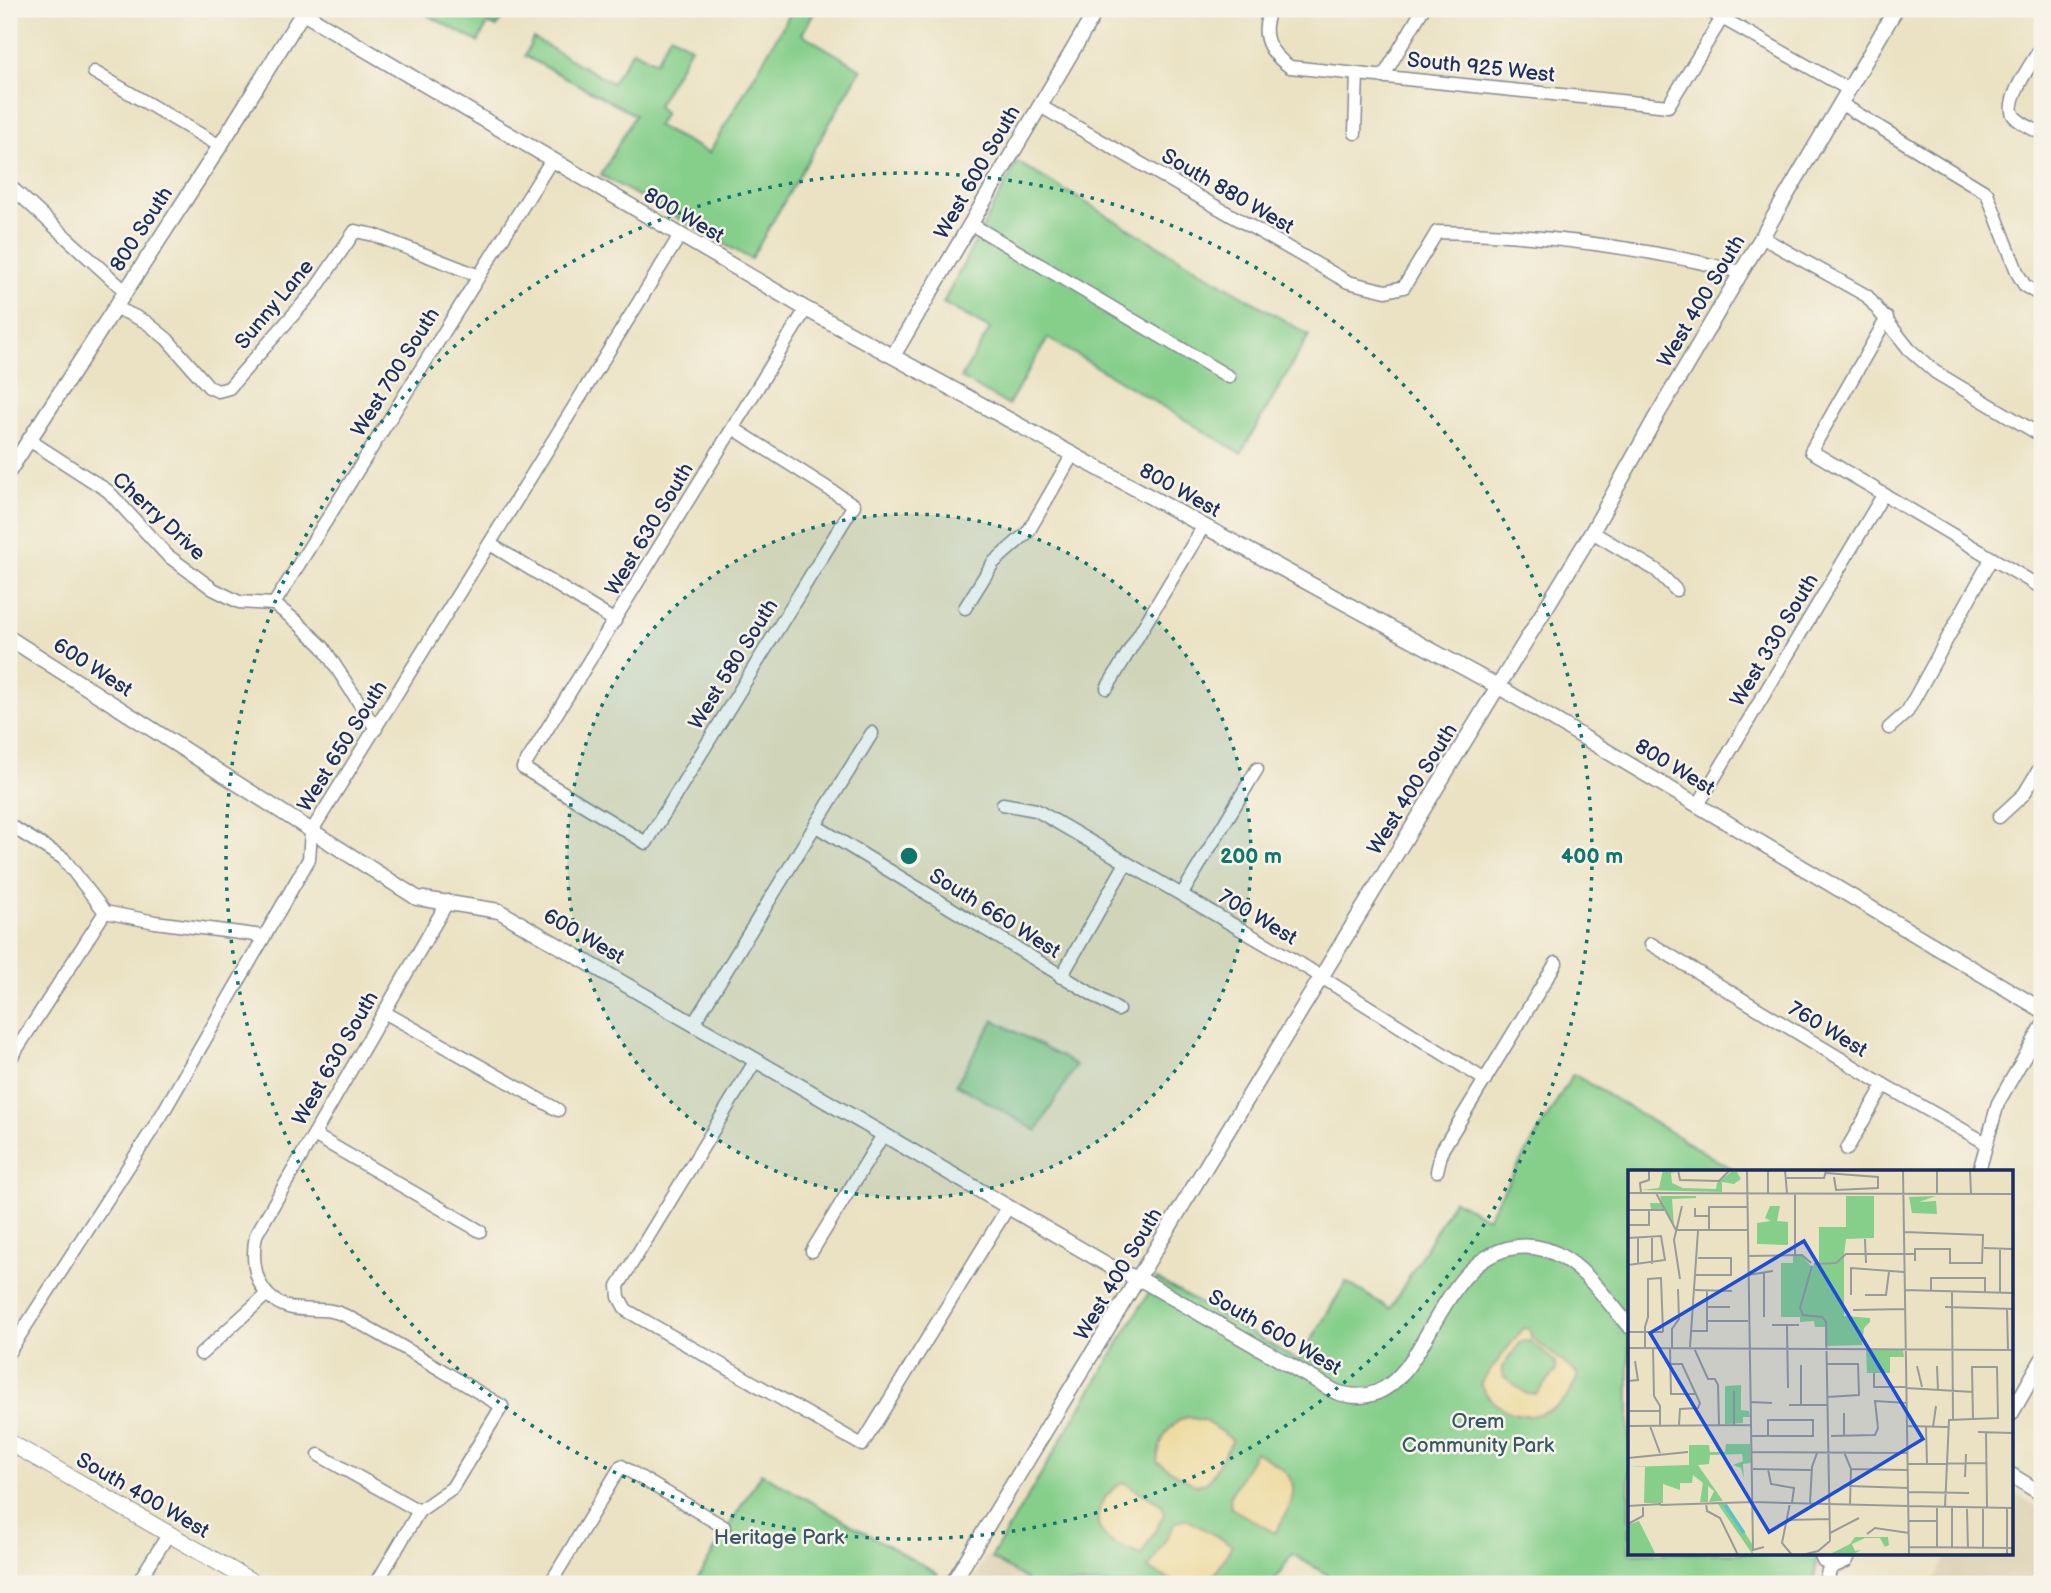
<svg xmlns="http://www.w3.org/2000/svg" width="2051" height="1593" font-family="'Balsamiq Sans',sans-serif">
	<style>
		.built { fill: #ded3b6 }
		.green { fill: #86cf8b; stroke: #507f74; stroke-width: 2 }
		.sand { fill: #eeda9e; stroke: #84847e; stroke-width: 2; fill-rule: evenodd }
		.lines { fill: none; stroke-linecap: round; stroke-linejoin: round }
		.minor-casing { stroke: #838890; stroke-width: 15 }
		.tertiary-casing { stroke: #838890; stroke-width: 17 }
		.secondary-casing { stroke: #838890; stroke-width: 18 }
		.minor { stroke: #fff; stroke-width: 12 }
		.tertiary { stroke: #fff; stroke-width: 14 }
		.secondary { stroke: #fff; stroke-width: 16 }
		.ring { fill: none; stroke: #0f766e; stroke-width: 3.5; stroke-dasharray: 3.5 7 }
		.labels { text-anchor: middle; stroke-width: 5; stroke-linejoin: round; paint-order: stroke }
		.street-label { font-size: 21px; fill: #1b2f5e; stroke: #f7f3e8 }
		.park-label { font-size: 21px; fill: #365769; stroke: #f7f3e8 }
		.inset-river { fill: none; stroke: #56c2ce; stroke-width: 3.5 }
		.inset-road { fill: none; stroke: #989a9b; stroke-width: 2 }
		.view { fill: #1d4ed8; fill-opacity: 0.15; stroke: #1d4ed8; stroke-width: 3.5 }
		.inset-edge { fill: none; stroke: #1b2f5e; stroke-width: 3.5 }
		.centre { fill: #0f766e; stroke: #f7f3e8; stroke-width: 3.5 }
		.ring-label { font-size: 21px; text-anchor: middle; font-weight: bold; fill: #0f766e; stroke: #f7f3e8; stroke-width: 5; stroke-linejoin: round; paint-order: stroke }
	</style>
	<rect width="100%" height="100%" fill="#f7f3e8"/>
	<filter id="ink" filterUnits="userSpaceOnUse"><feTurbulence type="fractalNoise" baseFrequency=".0143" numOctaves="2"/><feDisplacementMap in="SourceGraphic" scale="14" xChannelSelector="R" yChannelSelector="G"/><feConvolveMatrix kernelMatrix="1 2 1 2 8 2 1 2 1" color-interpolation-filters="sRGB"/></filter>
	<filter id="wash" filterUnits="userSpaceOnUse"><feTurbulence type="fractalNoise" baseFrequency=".00686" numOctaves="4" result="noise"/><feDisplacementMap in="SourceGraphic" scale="28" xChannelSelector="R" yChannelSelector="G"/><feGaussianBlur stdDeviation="1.57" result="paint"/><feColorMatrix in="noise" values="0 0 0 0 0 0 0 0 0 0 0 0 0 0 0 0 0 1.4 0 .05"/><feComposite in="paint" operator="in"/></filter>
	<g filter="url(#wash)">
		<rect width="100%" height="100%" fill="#ebe2c3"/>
		<!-- built -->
		<g class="built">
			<polygon points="2011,1490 2042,1510 2042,1584 1931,1584 1949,1553 2011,1553"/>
			<polygon points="987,1556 1036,1584 970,1584"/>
		</g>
		<!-- green -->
		<g class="green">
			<polygon points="416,9 507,9 497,27 488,23 478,42"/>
			<polygon points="793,9 816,9 802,34 861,69 751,259 601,175 635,115 525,56 533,38 612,83 633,50 656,62 670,35 691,47 657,106 665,113 657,126 709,153"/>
			<polygon points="1017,162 1309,335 1241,453 1048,338 1008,405 961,378 990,329 943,303"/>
			<polygon points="994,1020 1076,1065 1037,1131 956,1084"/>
			<polygon points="1573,1074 1735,1171 1629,1171 1629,1553 1817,1553 1814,1584 1343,1584 1292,1554 1273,1584 1023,1584 1026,1579 991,1558 1157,1279 1299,1361 1346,1282 1390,1309 1454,1200 1487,1218"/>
			<polygon points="761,1473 938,1574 931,1584 694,1584"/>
		</g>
		<!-- sand -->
		<g class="sand">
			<path d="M1523,1328L1529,1329L1532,1338L1578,1374C1565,1424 1503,1430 1480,1384ZM1530,1341L1555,1362L1556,1371L1536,1394H1527L1502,1375V1367L1521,1342Z"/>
			<path d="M1187,1417L1205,1421L1233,1440L1207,1483L1195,1485L1157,1462C1159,1442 1167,1424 1187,1417Z"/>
			<path d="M1255,1452C1303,1476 1301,1491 1275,1533L1231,1508L1230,1496Z"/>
			<path d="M1123,1482L1162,1505L1164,1515L1141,1555C1130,1551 1119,1548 1110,1541C1086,1523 1101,1494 1123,1482Z"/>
			<polygon points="1186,1519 1232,1545 1216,1573 1202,1584 1177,1583 1148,1569 1176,1522"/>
		</g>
	</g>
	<g filter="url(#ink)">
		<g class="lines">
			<defs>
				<g id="minor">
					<path d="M1271,9C1259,34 1268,52 1290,67L1668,106L1722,18"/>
					<polyline points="1706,9 1848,89"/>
					<path d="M2042,46C2034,60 2003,101 2014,116C2020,124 2034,129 2042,134"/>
					<polyline points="94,72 220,146"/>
					<polyline points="1383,77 1423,9"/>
					<polyline points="1840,103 1987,193 2018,274 2025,286 2042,296"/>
					<path d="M1040,106L1348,282L1386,291L1404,287L1437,232C1539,234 1642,247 1741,272"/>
					<polyline points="1355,133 1357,74"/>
					<polyline points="9,185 125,291"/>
					<polyline points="971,224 1229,377"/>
					<polyline points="1763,238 1867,296 1909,349 1935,372 2042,436"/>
					<polyline points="115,307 146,322 167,339 209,387 218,391 229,388 314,291 355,231 374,235 477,275"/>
					<polyline points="1887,318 1811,451 2042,588"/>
					<path d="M733,428L854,505L646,843L523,768C618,616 711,462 806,309"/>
					<polyline points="29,440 108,491 167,555 213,589 239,602 274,604 296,621 323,647 376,729"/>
					<polyline points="1592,532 1656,570 1676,590"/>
					<polyline points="490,544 615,621"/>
					<polyline points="274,604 551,161"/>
					<polyline points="965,608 993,563 1028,532 1073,454"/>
					<polyline points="1107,688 1203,527"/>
					<polyline points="1889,728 1907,712 1991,559"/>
					<polyline points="1003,804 1036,810 1307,968 1485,1080"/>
					<polyline points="1698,805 1883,495"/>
					<polyline points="1999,817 2024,794 2042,764"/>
					<polyline points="9,825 63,858 105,912 155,922 263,936"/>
					<polyline points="816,826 1118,1010"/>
					<polyline points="1182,894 1257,769"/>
					<polyline points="1651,944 1884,1085 1986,1143"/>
					<polyline points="1061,977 1126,863"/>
					<polyline points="384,1012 558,1110"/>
					<polyline points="694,1023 872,733"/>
					<polyline points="756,1060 618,1286 619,1297 626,1310 862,1445 1008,1207"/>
					<polyline points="9,1061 105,912"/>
					<polyline points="314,1135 480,1231"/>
					<polyline points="1847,1149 1884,1085"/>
					<polyline points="1437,1171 1442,1150 1556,963"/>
					<polyline points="1979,1171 1998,1103 2042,1026"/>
					<polyline points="812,1251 883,1135"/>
					<polyline points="9,1352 161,1116 309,859 311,832 679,237"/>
					<polyline points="201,1354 267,1294"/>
					<polyline points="319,1455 419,1511"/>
					<polyline points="137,1584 168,1535"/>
					<path d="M376,1584L419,1511L452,1488L502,1406C450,1376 398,1342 344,1315C319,1303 292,1319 268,1295C253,1279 252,1255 256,1235L448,901"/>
					<polyline points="550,1584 621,1466 724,1527"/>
				</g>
				<g id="tertiary">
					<polyline points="303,13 806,309 1499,687 2042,1010"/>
					<polyline points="893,356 1097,9"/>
					<polyline points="9,471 220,146 305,9"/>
					<path d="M9,638L417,898L499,911L1120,1272L1140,1279L1336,1392C1427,1423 1425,1265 1511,1248C1531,1244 1549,1248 1567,1260C1591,1276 1610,1304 1629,1326"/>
					<polyline points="2011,1414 2042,1360"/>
					<polyline points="2011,1475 2042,1494"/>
					<polyline points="1821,1553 1824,1560 1835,1565 1846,1560 1849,1553"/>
					<polyline points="952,1584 1592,532 1656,417 1896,9"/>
					<polyline points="1825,1584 1831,1564"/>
				</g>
				<polyline id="secondary" points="9,1442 256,1584"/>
			</defs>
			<!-- minor casing -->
			<use href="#minor" class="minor-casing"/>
			<!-- tertiary casing -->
			<use href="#tertiary" class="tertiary-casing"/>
			<!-- secondary casing -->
			<use href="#secondary" class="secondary-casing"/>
			<!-- minor -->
			<use href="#minor" class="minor"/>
			<!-- tertiary -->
			<use href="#tertiary" class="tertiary"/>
			<!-- secondary -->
			<use href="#secondary" class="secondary"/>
		</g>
	</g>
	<!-- distance rings -->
	<circle cx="909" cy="856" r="342" fill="#0f766e" fill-opacity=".12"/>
	<g class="ring">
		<circle cx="909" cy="856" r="342"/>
		<circle cx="909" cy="856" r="683"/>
	</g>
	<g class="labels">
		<!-- street labels -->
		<g class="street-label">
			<text transform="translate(1481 67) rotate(6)" y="7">South 925 West</text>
			<text transform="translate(977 172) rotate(-60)" y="7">West 600 South</text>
			<text transform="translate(1228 191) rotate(30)" y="7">South 880 West</text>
			<text transform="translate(684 215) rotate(30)" y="7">800 West</text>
			<text transform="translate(141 229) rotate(-57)" y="7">800 South</text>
			<text transform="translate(1701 301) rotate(-59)" y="7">West 400 South</text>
			<text transform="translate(274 304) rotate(-50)" y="7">Sunny Lane</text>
			<text transform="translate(395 372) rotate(-58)" y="7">West 700 South</text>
			<text transform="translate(1180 490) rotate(29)" y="7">800 West</text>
			<text transform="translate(159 516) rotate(43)" y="7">Cherry Drive</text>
			<text transform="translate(649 529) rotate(-59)" y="7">West 630 South</text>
			<text transform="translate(1774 640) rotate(-59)" y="7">West 330 South</text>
			<text transform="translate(733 664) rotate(-58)" y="7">West 580 South</text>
			<text transform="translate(93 667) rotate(33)" y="7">600 West</text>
			<text transform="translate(342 746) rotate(-58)" y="7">West 650 South</text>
			<text transform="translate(1675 767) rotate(31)" y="7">800 West</text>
			<text transform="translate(1412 789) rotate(-58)" y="7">West 400 South</text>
			<text transform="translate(995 913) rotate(32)" y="7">South 660 West</text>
			<text transform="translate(1258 917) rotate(31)" y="7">700 West</text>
			<text transform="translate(584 936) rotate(30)" y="7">600 West</text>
			<text transform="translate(1828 1029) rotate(31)" y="7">760 West</text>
			<text transform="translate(335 1058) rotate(-60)" y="7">West 630 South</text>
			<text transform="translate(1118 1274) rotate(-59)" y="7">West 400 South</text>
			<text transform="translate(1275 1332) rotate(30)" y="7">South 600 West</text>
			<text transform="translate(143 1495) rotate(30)" y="7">South 400 West</text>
		</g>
		<!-- park labels -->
		<g class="park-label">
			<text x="1478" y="1428">Orem<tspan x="1478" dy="24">Community Park</tspan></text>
			<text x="779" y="1544">Heritage Park</text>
		</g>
	</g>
	<!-- overview -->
	<g transform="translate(1628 1170)">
		<rect width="385" height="385" fill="#ebe2c3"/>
		<path d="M35,0L49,2L43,3L44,13L55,18L88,19L89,13L103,2H109L113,9L106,14L94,12V22L14,20L31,18ZM32,26H68V28L44,29L46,56L37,39H23L22,33H34ZM218,26H246V68L218,69L216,85V146L242,148V152L236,158L234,175L197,176V157H187L186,151L172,152V147H153V93H165V86H174L183,96L191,94V57H218ZM308,26L291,32L308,31L309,44L284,43L281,27ZM142,36H152L149,51L160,52V75L129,74V53L143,51L137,48ZM238,180H275L276,187H262V203H239ZM113,215V240L121,241L122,247H115V253L97,254V216ZM98,274H122L123,293L115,294L116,308L113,298L105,295L115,291L114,284L82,285L81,294L70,295L95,331L81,332L86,321L80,316V332H72L75,313L65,305L64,313H52V320L35,314V333H16L17,297H0L61,295V275H81L82,282H97ZM90,334H99L124,374L125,385ZM11,351L27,383L23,385L0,384V355ZM227,367H260L261,375L257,377L252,368H237L224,374L227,381L233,380L224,385H200L222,374Z" fill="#86cf8b"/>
		<path class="inset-river" d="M97,335L116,363"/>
		<path class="inset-road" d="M50,0L52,10L91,11L102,0M119,0L125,380L136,377M157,0L159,23M275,0L281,385M309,0V24M342,0L343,24M198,3L250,7V18L208,20L206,7M157,8H196L198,1M0,23L385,24M13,23L12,13L21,10V0M28,23L48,60M140,23V0M67,38V46H81M0,40H36M0,55H21V40M48,60H120M81,60V37H120M276,62L355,65L354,93H322V79H287V91M0,68L33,66L37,90L0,95M10,68V94M24,68V94M237,69L238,93M356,78L385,79M167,85V23M120,86L174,85L183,93M186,94L208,93L218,84H287M184,96L172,138L175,145L194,147L198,152L202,371M136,103V147M68,105H103V88H70M120,105L145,101M52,109L46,70L54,36M67,120L104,121M277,120L385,123M303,122V108H357V123M324,122L325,250M372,123V79M223,125V98L276,102M237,125H258L261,102M79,137H102M317,137L385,139M379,139L380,180M225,140L277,139M79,151H120M144,155H171M159,156L160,218M62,161H79V120M0,162H34L35,161L33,108L20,109V147L17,157V178M62,177L70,61M0,178L385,180M25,178L26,226L32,236V256M42,178L43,224H68M44,178V159L51,149L50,119M66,178L80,209H87L90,215L91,255M43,194H54L72,233L70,238L52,239L51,255M199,194H230L231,225L199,227M289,196L294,217M309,196L310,221M246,203V217H278M0,211L10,210L7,191M384,217L385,240M278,218L345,222M106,221V255M122,232L144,233M161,235H199M173,235V195M0,241H32M216,243V266M0,256L123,255M22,256L32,283M279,256L320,257M298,257L299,294M305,257L308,236M350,262L385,263M358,262L359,338M124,266H185V250H140V266M203,266L247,265L250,258L247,231L279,233M124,282L280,283M216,282L223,299L222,334M0,288L60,282M280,294L358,293M125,299L183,300M140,299L143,314L166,318L164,333M223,299L279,300M337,307L338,284M221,316L280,318M280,322L341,323M78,333L79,341L92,348L110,385M162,333L154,373L164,385M182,333L184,297L189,283M32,335L125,332L280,336M0,336L33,334M280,336L385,338M317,337L321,250L370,248L369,197H344L345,248M324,338V378M379,338V385M339,339L340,379M355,339V379M158,350L202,349M280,351H309M0,354L15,346V335M202,363L231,348M239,364L247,358L281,363M281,377L385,378M309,377V337M174,385L190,381L202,371"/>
		<path class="view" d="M176,71L295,269L141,362L22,163Z"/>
		<rect width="385" height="385" class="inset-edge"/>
	</g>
	<circle cx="909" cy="856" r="10" class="centre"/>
	<g class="ring-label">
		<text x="1251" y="863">200 m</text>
		<text x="1592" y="863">400 m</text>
	</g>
	<!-- margin -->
	<rect width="2051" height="1593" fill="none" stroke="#f7f3e8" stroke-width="35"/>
</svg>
